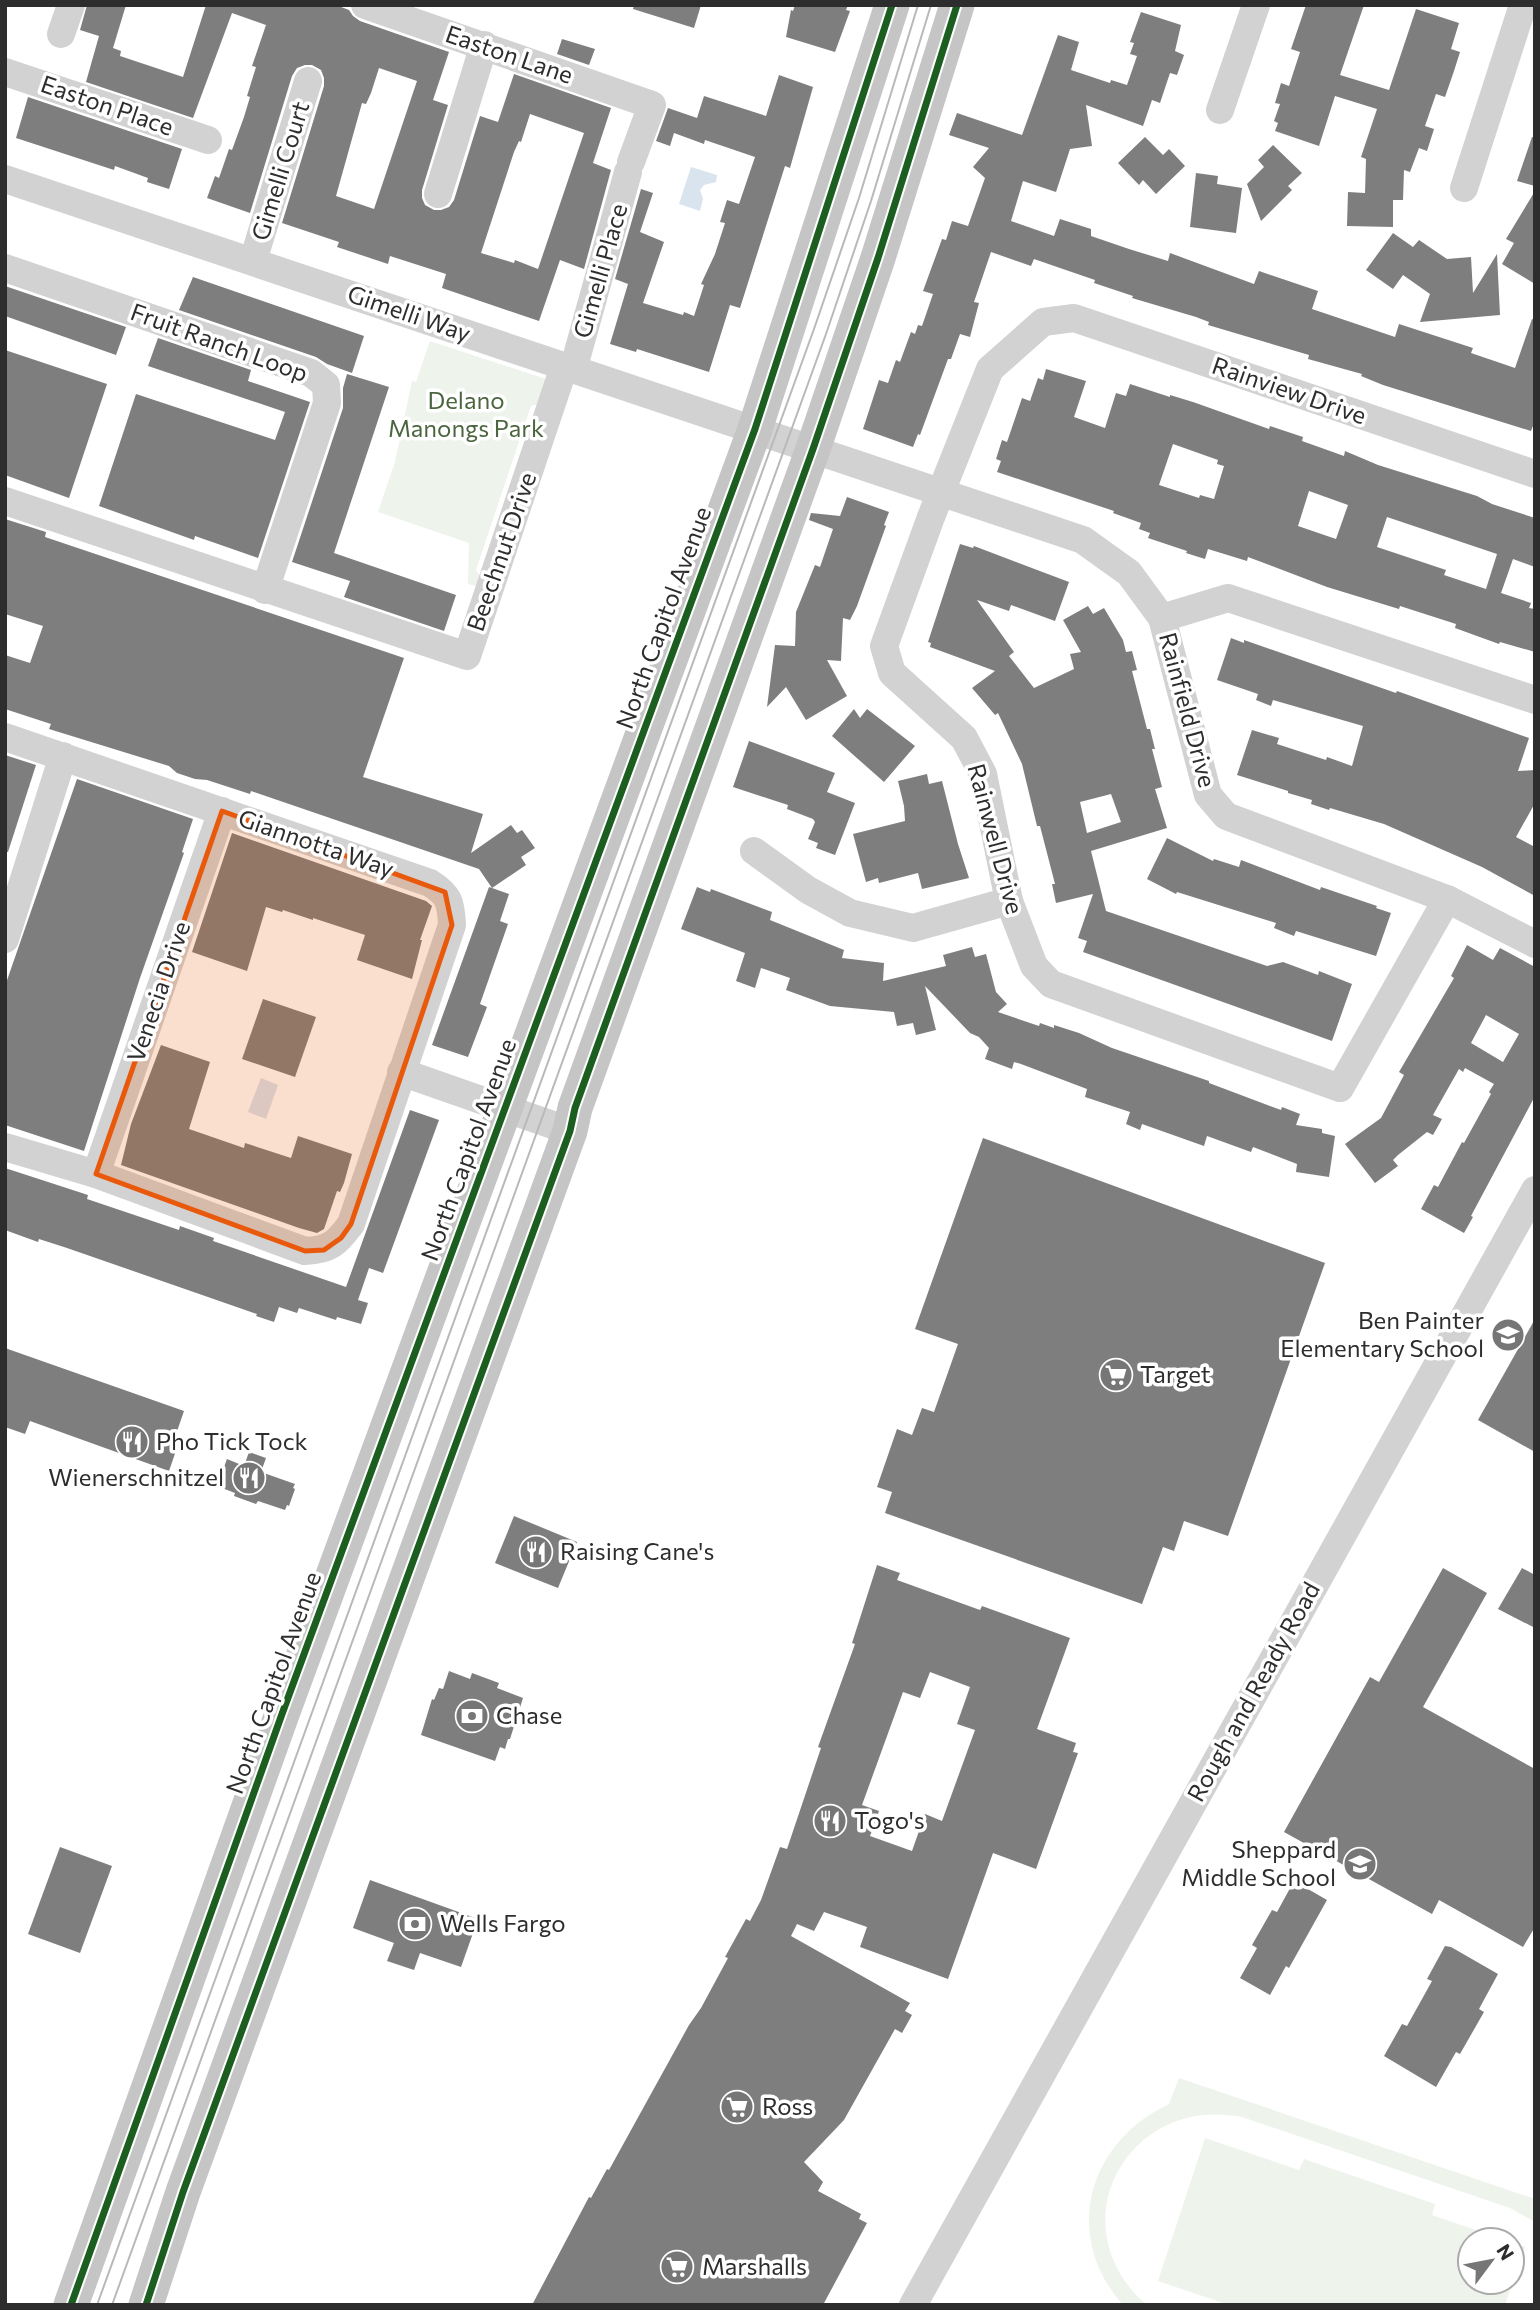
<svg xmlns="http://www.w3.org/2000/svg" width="1540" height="2310" font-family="Commissioner,sans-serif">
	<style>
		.green { fill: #eef3ec }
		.water { fill: #dae4ef }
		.building { fill: #7e7e7e; fill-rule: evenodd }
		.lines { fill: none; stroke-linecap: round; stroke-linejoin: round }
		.minor { stroke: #d2d2d2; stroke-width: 28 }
		.major { stroke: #c5c5c5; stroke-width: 35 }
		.tram { stroke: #b9b9b9; stroke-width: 2 }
		.cycleway-casing { stroke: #fff; stroke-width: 11 }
		.cycleway { stroke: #1b5e20; stroke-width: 7 }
		.marked { fill: #e8590c; fill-opacity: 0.2; stroke: #e8590c; stroke-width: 5; stroke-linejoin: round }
		.labels { text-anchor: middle; stroke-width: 7; stroke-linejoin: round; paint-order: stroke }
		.street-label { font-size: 24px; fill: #2d2d2d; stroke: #fff }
		.park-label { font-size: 24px; fill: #4b653f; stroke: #fff }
		.poi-label { font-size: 24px; fill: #2d2d2d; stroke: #fff; text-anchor: start }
	</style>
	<rect width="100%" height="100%" fill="#fff"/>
	<!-- green -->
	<g class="green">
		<polygon points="430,341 552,381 539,404 531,406 476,570 482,579 479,587 468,584 469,543 378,512 395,462 412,381 416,382"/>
		<path d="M1179,2078L1535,2199V2222L1510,2208L1242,2117C1126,2094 1056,2228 1147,2305H1123C1061,2235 1088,2142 1169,2104Z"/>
		<polygon points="1205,2138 1299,2170 1304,2159 1435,2204 1432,2215 1505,2240 1470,2240 1470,2282 1512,2282 1512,2242 1525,2247 1505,2305 1229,2305 1158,2281"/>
	</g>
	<!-- water -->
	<g class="water">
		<polygon points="691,167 717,175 716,182 704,185 700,190 703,199 700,211 679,204"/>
		<polygon points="261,1078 278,1085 266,1119 248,1112"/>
	</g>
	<!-- building -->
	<g class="building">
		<path d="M87,5H126L113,48L121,51L120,56L183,77L206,5H336L349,10L353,16L360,21L449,52L433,100L448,105L422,190V198L425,205L434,210H441L449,207L454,200L480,116L498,122L514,74L611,108L593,163L611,170L584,269L560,260L539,321L442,288L446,274L390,256L388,264L337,247L339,242L282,223L324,86V78L321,70L312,65H305L297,68L292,76L250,213L207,198L215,176L219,178L229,149L232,150L244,117L250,97L247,96L256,67L252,66L266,25L232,13L193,118L86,82L99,36L80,30ZM379,68L417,81L374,209L336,196L362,103L366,104L371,93ZM530,114L584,133L538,269L515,260L514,263L481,253L514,152L519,141L521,142Z"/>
		<polygon points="634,5 701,5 694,28 633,9"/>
		<polygon points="795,5 848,5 846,10 850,11 835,52 786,37 791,10 793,11"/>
		<polygon points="1306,5 1364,5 1340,75 1389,90 1416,9 1459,23 1451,49 1460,52 1454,71 1445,97 1436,94 1425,126 1434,129 1427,151 1419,148 1410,172 1404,170 1403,200 1393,200 1393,227 1347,226 1348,192 1365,193 1366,159 1361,157 1377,109 1335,96 1319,146 1275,131 1278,123 1274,121 1280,104 1275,103 1281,83 1289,86 1300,52 1291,49"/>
		<polygon points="1141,12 1181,25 1175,51 1184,55 1177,75 1170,73 1160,103 1152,100 1143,126 1086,105 1092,146 1070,149 1056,192 1023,181 1011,221 1054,236 1060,219 1091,229 1091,236 1129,249 1168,261 1170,253 1254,284 1259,271 1318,291 1312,309 1395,337 1399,324 1473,348 1471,353 1515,368 1532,319 1535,320 1535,421 1531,431 1383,385 1361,376 1362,374 1308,359 1309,355 1208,325 1209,322 1196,317 1132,298 1133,296 1094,283 1095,280 1060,268 1034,259 1031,266 991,252 974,302 979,303 970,337 960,334 951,359 948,359 920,435 918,434 913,447 863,429 879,380 888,383 896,360 900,362 911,332 915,334 918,325 922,326 933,294 923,291 942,239 946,240 952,221 968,226 985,178 973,167 989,148 949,135 957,113 1022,135 1058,35 1079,42 1071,70 1110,83 1111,80 1127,85 1137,56 1130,54 1134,43 1130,42"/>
		<polygon points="562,39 595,49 589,65 557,54"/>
		<polygon points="779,75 813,87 790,168 785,166 740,308 730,305 709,372 637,349 636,352 610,344 628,284 615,279 641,189 653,193 640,232 664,242 643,303 683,315 684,312 694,316 704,285 701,284 715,254 725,223 720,222 727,200 739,204 755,157 705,140 704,144 674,133 670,146 656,141 668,108 697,118 704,96 766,116"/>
		<polygon points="28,97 182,149 169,189 147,182 148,178 115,166 114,170 16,138"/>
		<polygon points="1145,137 1163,155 1169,149 1185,166 1156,194 1143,180 1139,185 1118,163"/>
		<polygon points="1532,137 1535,137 1535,186 1517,181"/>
		<polygon points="1273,145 1302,173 1288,186 1292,190 1261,221 1247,184 1264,167 1258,160"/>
		<polygon points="1196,173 1218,176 1217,184 1242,188 1236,233 1190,227"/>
		<polygon points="1535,191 1535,284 1502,264 1514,243 1506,239"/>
		<polygon points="1393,233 1413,247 1419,240 1447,259 1471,257 1473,293 1497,254 1500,315 1420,322 1430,294 1403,275 1393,289 1366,270"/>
		<polygon points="193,277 364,336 352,373 327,364 316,357 179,310"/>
		<polygon points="5,286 126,327 116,355 5,316"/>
		<polygon points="158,338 251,370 248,381 310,402 258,558 195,536 194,540 99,506 136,394 275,440 285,412 148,366"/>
		<polygon points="5,350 107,384 69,498 5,475"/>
		<path d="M1046,369L1086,381L1074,417L1105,428L1116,393L1126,396L1130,384L1170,397V395L1193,402L1269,429L1270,426L1303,437L1302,441L1344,456L1345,451L1378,465L1477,496L1492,504L1535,518V567L1513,559L1501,593L1531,603L1529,608L1535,609V652L1500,642L1499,644L1455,628L1456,624L1400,606L1399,609L1327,587L1248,557L1247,561L1208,549L1205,559L1186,553L1187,551L1148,538L1150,533L1139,529L1141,523L1113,513L1114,511L997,472L1001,461L996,459L1002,440L1007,442L1022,398L1030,401L1038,378L1043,380ZM1173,444L1218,460L1217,464L1224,466L1214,499L1200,495L1199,498L1159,485ZM1309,491L1348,505L1336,539L1298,526ZM1387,517L1497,554L1486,589L1444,575L1446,570L1377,547Z"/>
		<polygon points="347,374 389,387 334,553 456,595 444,631 344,597 350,581 292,562 343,408 343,388"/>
		<polygon points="847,497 889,512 884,525 886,526 857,606 850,620 843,618 841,661 827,660 847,696 806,720 786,687 767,707 775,645 795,646 796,612 815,565 820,567 833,529 809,520 811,513 840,516"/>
		<polygon points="5,519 46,532 45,537 404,658 363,777 483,814 471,853 511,825 517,833 522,830 535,848 521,857 526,865 492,888 509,894 500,921 508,924 480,1004 487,1007 468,1057 432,1045 489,887 492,888 479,869 251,791 250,794 207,780 195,779 177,773 169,766 49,729 51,724 5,709 5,655 30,663 43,626 5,614"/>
		<path d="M960,544L973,548L974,546L1069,582L1055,621L1011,605L1009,611L977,600L1014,652L1009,656L1034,688L1074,669L1070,654L1081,652L1063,620L1088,606L1093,614L1104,608L1123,640L1126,652L1132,651L1137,670L1132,671L1147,729H1150L1155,749H1152L1162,787L1155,789L1167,828L1091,851L1106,911L1267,966L1283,962L1318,975L1319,971L1352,984L1332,1041L1083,952L1087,941L1078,938L1093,894L1056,903L1052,884H1055L1040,826H1037L1022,764L998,713L995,715L972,688L995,671L930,647L931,643L928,642ZM1111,794L1121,822L1087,833L1080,802Z"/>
		<polygon points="1231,638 1244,643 1244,640 1396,693 1397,691 1529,738 1518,771 1535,770 1535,803 1516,837 1535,847 1535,896 1482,867 1384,824 1330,808 1329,810 1311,804 1312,800 1288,793 1288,791 1237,775 1252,730 1279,738 1277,744 1326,760 1327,757 1352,766 1363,726 1273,700 1271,706 1256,700 1258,694 1217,680"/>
		<polygon points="854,709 860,718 867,709 915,746 884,782 832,736"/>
		<polygon points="749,741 835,773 827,792 855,803 835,855 816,848 818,843 808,839 815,822 813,819 787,809 788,805 733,787"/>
		<polygon points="5,755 36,765 8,852 5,852"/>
		<polygon points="927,774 929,784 942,781 958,844 969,878 922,889 918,873 879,883 878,878 866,882 853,834 905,821 904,806 898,781"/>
		<polygon points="77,779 193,819 182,852 184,853 140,978 84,1151 5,1125 5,986"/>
		<polygon points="232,833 426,901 432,906 420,940 422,940 412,979 357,960 365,935 313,918 313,920 283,910 282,912 266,907 247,971 192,952"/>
		<polygon points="1167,838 1213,861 1214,859 1239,867 1241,860 1320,890 1321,887 1377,906 1376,908 1391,913 1376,956 1296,931 1294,936 1274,928 1276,923 1177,892 1176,894 1147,879"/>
		<polygon points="697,887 710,892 711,889 772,912 770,920 844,950 842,958 884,963 883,981 946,966 943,955 972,947 975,957 986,954 996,992 1007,1004 998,1012 1039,1026 1040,1023 1054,1028 1054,1025 1079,1033 1112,1048 1209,1081 1209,1083 1281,1110 1282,1107 1300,1114 1296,1125 1322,1129 1322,1133 1335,1136 1329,1177 1296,1172 1297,1164 1253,1147 1251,1152 1207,1136 1204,1146 1142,1124 1140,1130 1126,1124 1130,1112 1085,1097 1087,1089 1021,1064 1014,1062 1012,1069 985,1059 989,1048 979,1037 970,1033 925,986 936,1030 916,1035 913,1023 897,1026 894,1012 830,1006 786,990 790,978 761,968 755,988 736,981 745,953 681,929"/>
		<path d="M1467,945L1493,960L1500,948L1535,967V1096L1471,1216L1473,1217L1464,1233L1421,1209L1434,1185L1438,1187L1462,1142L1464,1143L1491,1094L1489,1092L1494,1084L1465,1068L1463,1072L1459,1069L1433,1115L1442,1119L1433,1135L1427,1132L1398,1155L1393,1160L1398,1166L1375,1183L1345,1144L1381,1118L1404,1075L1399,1072L1454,978L1451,976ZM1486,1015L1519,1034L1503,1062L1471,1043Z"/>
		<polygon points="263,999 316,1017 295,1077 242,1059"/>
		<polygon points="161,1045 210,1062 189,1129 244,1148 245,1143 291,1158 298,1136 352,1154 344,1183 340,1192 337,1191 324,1229 317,1233 299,1228 121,1165 131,1124"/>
		<polygon points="410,1110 439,1120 383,1273 369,1268 358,1300 368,1303 361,1324 337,1317 336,1320 299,1308 297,1313 279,1307 274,1322 256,1316 257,1314 67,1248 39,1239 38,1242 5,1230 5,1168 88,1195 87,1199 179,1230 180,1226 214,1238 213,1241 346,1287"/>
		<polygon points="983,1138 1325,1263 1228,1536 1184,1521 1174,1551 1163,1547 1142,1604 885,1513 892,1492 877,1487 897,1429 912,1435 922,1408 934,1412 958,1344 915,1329"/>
		<polygon points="1535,1319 1535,1452 1478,1420"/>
		<polygon points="5,1348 184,1411 174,1440 179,1442 169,1471 30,1421 25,1434 5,1427"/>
		<polygon points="249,1452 266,1458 261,1472 295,1484 293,1488 295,1489 289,1506 287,1505 285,1510 258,1501 256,1504 234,1496 235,1493 217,1486 227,1459 244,1466"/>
		<polygon points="514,1516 577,1542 558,1588 495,1563"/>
		<path d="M877,1565L900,1573L897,1580L980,1610L982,1606L1070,1638L1037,1729L1076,1743L1073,1752L1078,1753L1036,1869L993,1853L948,1979L860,1947L867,1927L824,1912L814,1931L797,1924L791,1936L910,2003L905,2011L912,2015L902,2033L895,2029L844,2120L804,2162L823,2182L818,2191L861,2214L859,2219L867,2223L823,2305H532L589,2197L591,2198L607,2169L609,2170L689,2025L701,2008L728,1958L725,1957L746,1919L750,1921L761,1900L780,1847L787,1849L821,1748L818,1747L855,1644L852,1643ZM930,1672L970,1687L957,1724L975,1730L942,1821L925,1814L912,1851L870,1836L879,1811L862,1805L903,1692L920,1698Z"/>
		<polygon points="1443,1568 1487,1593 1423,1707 1535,1769 1535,1927 1523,1947 1439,1900 1432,1914 1284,1832 1370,1677 1379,1682"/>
		<polygon points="1522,1568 1535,1575 1535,1628 1498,1609"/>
		<polygon points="449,1671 470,1679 472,1673 499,1683 497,1688 523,1698 510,1739 508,1739 505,1749 500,1747 495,1761 421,1735 432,1699 434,1700 439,1688 443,1689"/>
		<polygon points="60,1847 112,1866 80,1953 28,1934"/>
		<polygon points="370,1880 478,1919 461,1967 420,1953 414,1970 387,1961 394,1943 353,1928"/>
		<polygon points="1294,1881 1327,1900 1289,1968 1286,1966 1270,1995 1240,1978 1257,1948 1252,1945 1272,1910 1277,1912"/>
		<polygon points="1445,1946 1451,1947 1498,1974 1479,2009 1484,2012 1460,2054 1456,2052 1436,2087 1384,2056 1402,2024 1407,2026 1432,1981 1427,1979"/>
	</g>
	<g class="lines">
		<!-- minor -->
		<g class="minor">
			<polyline points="365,5 652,105 631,162"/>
			<polyline points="61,34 71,5"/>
			<polyline points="5,72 208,140"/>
			<polyline points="1220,110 1256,5"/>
			<polyline points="5,179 1083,540 1129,573 1162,618 1208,795 1226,816 1447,899 1535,944"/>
			<polyline points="1464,188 1522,8"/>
			<polyline points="438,194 484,45"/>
			<polyline points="253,261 308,81"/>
			<polyline points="5,268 311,373 326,385 327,403 265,590"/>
			<polyline points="573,370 628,172"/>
			<polyline points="5,501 467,656 564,367"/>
			<polyline points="1162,618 1228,598 1535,700"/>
			<path d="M5,737L430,883C449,895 451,902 452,925L351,1224C337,1243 330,1250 305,1251L96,1174L5,1147"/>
			<polyline points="754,851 808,890 850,913 913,928 1009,901"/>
			<polyline points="1447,899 1340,1088 1051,984 1034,966 1009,901 983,774 964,738 892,673 884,646 931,517 990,369 1043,322 1074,318 1535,474"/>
			<polyline points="5,939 63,756"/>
			<polyline points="401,1072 570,1131"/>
			<polyline points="96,1174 222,811"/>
			<polyline points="913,2305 1535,1190"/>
		</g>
		<!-- major -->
		<g class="major">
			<polyline points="71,2305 282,1714 755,429 892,5"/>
			<polyline points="146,2305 183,2192 570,1131 575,1108 813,449 878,258 957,5"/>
		</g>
		<!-- tram -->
		<g class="tram">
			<polyline points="97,2305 814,329 859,198 918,5"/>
			<polyline points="112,2305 826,334 871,201 931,5"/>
		</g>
		<defs>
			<g id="cycleway">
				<polyline points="71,2305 282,1714 755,429 892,5"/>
				<polyline points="146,2305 183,2192 570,1131 575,1108 813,449 878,258 957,5"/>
			</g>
		</defs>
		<!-- cycleway casing -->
		<use href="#cycleway" class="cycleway-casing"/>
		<!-- cycleway -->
		<use href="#cycleway" class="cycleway"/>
	</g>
	<!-- marked area -->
	<path class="marked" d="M222,811L445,892L452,925L351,1224L341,1238L324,1250L305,1251L96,1174Z"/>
	<!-- icons -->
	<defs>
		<symbol id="school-disc" viewBox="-11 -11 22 22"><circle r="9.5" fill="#767676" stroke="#fff"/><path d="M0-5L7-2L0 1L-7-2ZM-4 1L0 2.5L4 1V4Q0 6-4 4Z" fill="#fff"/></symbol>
		<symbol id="supermarket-disc" viewBox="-11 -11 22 22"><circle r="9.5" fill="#767676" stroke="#fff"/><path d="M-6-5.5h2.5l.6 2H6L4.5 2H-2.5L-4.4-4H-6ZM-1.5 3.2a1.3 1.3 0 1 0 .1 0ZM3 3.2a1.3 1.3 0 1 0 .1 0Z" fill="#fff"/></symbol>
		<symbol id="restaurant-disc" viewBox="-11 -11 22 22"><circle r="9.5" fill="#767676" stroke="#fff"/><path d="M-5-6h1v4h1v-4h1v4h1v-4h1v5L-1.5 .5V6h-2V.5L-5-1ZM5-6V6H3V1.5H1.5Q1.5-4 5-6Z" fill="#fff"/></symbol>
		<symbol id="bank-disc" viewBox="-11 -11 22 22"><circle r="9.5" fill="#767676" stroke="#fff"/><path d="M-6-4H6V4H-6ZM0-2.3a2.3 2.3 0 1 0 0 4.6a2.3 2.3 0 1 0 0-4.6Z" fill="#fff"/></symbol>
	</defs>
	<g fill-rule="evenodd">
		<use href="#school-disc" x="1489" y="1316" width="38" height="38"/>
		<use href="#supermarket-disc" x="1097" y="1356" width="38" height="38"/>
		<use href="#restaurant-disc" x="113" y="1423" width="38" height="38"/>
		<use href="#restaurant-disc" x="230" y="1459" width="38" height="38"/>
		<use href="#restaurant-disc" x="517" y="1533" width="38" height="38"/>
		<use href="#bank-disc" x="453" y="1697" width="38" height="38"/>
		<use href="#restaurant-disc" x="811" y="1802" width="38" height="38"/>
		<use href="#school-disc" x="1341" y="1845" width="38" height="38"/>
		<use href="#bank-disc" x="396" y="1905" width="38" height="38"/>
		<use href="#supermarket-disc" x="718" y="2088" width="38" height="38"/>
		<use href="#supermarket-disc" x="658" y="2248" width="38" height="38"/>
	</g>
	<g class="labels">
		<!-- street labels -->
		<g class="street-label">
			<text transform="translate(509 55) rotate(19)" y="8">Easton Lane</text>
			<text transform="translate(107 106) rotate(19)" y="8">Easton Place</text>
			<text transform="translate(281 171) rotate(-73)" y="8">Gimelli Court</text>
			<text transform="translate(601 271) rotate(-74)" y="8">Gimelli Place</text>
			<text transform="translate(409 314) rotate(19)" y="8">Gimelli Way</text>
			<text transform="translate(219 343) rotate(20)" y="8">Fruit Ranch Loop</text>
			<text transform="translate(1289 391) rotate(19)" y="8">Rainview Drive</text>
			<text transform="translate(502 552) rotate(-71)" y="8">Beechnut Drive</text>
			<text transform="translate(664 618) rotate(-70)" y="8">North Capitol Avenue</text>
			<text transform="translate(1187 710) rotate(75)" y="8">Rainfield Drive</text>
			<text transform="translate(995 839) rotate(75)" y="8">Rainwell Drive</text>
			<text transform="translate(316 844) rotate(19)" y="8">Giannotta Way</text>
			<text transform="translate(159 992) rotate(-71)" y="8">Venecia Drive</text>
			<text transform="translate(469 1150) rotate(-70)" y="8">North Capitol Avenue</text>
			<text transform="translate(274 1683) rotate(-70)" y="8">North Capitol Avenue</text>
			<text transform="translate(1254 1692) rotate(-61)" y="8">Rough and Ready Road</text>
		</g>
		<!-- park labels -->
		<g class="park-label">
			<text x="466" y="409">Delano<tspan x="466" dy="28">Manongs Park</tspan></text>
		</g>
		<!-- poi labels -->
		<g class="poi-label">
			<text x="1484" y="1329" text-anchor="end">Ben Painter<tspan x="1484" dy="28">Elementary School</tspan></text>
			<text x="1140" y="1383">Target</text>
			<text x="156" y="1450">Pho Tick Tock</text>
			<text x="224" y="1486" text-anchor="end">Wienerschnitzel</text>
			<text x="560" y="1560">Raising Cane's</text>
			<text x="496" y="1724">Chase</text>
			<text x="854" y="1829">Togo's</text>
			<text x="1336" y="1858" text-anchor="end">Sheppard<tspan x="1336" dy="28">Middle School</tspan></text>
			<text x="440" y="1932">Wells Fargo</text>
			<text x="762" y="2115">Ross</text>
			<text x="702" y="2275">Marshalls</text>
		</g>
	</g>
	<!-- border -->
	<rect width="1540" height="2310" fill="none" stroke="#2d2d2d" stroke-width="14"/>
	<!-- north arrow -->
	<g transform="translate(1491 2261) rotate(58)"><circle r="33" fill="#ffffff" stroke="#ababab" stroke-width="2"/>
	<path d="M0-5L12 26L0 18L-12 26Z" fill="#767676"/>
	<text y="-10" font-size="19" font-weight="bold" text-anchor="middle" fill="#2d2d2d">N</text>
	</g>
</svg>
